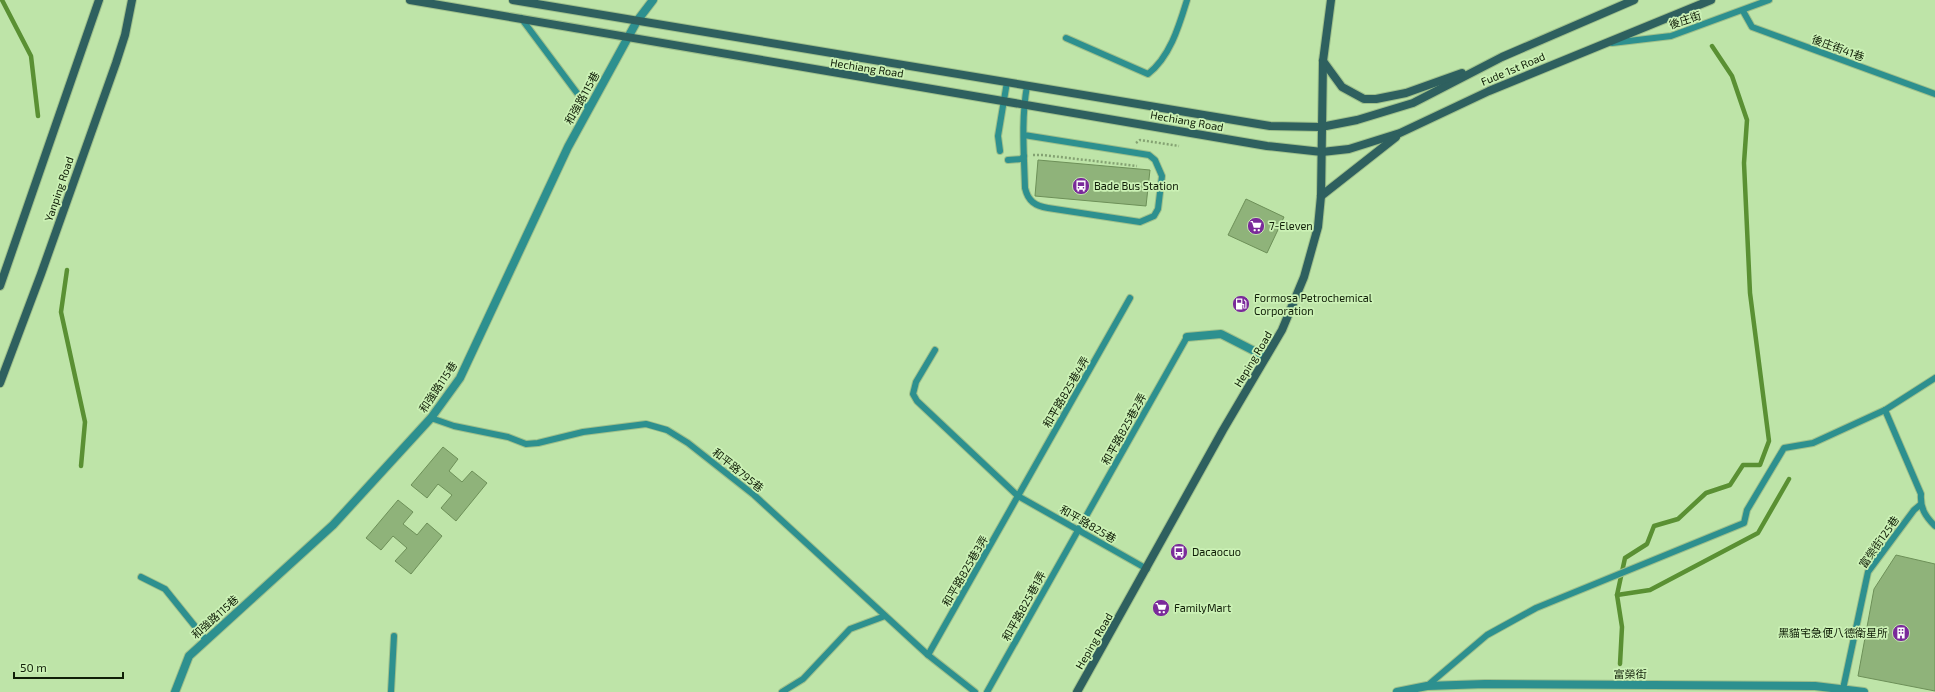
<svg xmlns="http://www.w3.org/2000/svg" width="1935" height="692" font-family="'Exo 2','Noto Sans TC',sans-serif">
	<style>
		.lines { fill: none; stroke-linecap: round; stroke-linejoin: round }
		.stream { stroke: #5a9033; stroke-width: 4.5 }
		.building { fill: #8fb37a; stroke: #6d9058 }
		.lane-casing { stroke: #9fc08b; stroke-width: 8 }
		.street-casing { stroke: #9fc08b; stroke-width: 10 }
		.secondary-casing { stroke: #9fc08b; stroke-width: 10 }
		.path { stroke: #84a272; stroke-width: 2.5; stroke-dasharray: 2 2; stroke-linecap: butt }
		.lane { stroke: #2d908f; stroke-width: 6 }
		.street { stroke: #2d908f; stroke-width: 8 }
		.secondary { stroke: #2e605f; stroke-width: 8 }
		.labels { text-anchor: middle; stroke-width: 3.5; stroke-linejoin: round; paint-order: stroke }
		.street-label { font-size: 11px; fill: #101e07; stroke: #cbf1b5 }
		.poi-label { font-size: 11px; fill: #101e07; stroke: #cbf1b5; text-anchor: start }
	</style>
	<rect width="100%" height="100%" fill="#bee4a8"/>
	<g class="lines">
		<!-- stream -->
		<g class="stream">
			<polyline points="2,0 31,56 38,116"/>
			<polyline points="67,270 61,312 85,422 81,466"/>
			<polyline points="1617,595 1650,590 1758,533 1789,479"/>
			<polyline points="1620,664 1622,627 1617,595 1625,558 1647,544 1654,526 1678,519 1706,493 1730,485 1743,465 1760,465 1769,441 1750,293 1744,163 1747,120 1732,76 1712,46"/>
		</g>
	</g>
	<!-- building -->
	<g class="building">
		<polygon points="1038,160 1150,170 1146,206 1035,196"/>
		<polygon points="1246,199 1284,217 1267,253 1228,235"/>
		<polygon points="443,447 458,459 449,471 462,482 472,471 487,483 456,521 441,508 452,495 438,484 427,498 411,485"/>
		<polygon points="398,500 413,512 403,524 417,535 427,523 442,536 411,574 395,561 407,548 393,536 381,550 366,538"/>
		<polygon points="1896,555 1935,564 1935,691 1858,676 1874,589"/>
	</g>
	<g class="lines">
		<defs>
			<g id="lane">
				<polyline points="1743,11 1752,27 1935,94"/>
				<polyline points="521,18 589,109"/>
				<path d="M1066,38L1148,74C1170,57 1179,26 1187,0"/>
				<polyline points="1612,43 1671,36 1769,0"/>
				<path d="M1024,135L1149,155L1155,160L1162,176L1158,209L1154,216L1140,222L1048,208C1035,206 1028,201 1025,188C1024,154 1021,120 1027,86"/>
				<polyline points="1000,151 998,136 1007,82"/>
				<polyline points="1008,160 1021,159 1024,156"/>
				<polyline points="935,350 916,382 913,394 917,401 1018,496 1147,569"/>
				<path d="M1885,410L1921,494C1920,508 1925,516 1935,526"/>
				<polyline points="431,418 454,426 508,437 526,444 538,443 583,432 646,424 667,430 688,443 754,495 928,655 975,692"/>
				<polyline points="141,577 165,589 206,640"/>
				<polyline points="928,655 1130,298"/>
				<polyline points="1427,686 1487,635 1536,608 1744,523 1747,510 1784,448 1813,443 1885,410 1935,378"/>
				<polyline points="1843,689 1868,572 1914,510 1920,505"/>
				<polyline points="391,692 394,636"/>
				<polyline points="782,692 803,679 850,629 885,616"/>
				<polyline points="987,692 1187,337"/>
			</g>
			<g id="street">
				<polyline points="1187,337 1221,334 1266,357"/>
				<polyline points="175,692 189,656 333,525 431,418 460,378 568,147 637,21 653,0"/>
				<polyline points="1397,692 1427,686 1485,684 1815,686 1864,692"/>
			</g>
			<g id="secondary">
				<polyline points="410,0 1267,146 1322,152 1349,149 1400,133 1489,91 1711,0"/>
				<polyline points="513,0 1270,126 1321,127 1357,120 1413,103 1502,57 1634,0"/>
				<polyline points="1323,61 1342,87 1364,99 1376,99 1406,93 1462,73"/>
				<polyline points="1321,196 1396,137"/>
				<polyline points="0,286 99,0"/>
				<polyline points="0,383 41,274 116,63 125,35 132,0"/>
				<polyline points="1077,692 1223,430 1282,330 1304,277 1318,227 1321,196 1323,61 1331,0"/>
			</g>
		</defs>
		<!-- lane casing -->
		<use href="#lane" class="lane-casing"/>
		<!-- street casing -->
		<use href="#street" class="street-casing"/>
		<!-- secondary casing -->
		<use href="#secondary" class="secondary-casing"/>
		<!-- path -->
		<g class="path">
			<polyline points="1136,143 1140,140 1179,146"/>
			<polyline points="1033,155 1043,155 1137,166"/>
		</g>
		<!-- lane -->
		<use href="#lane" class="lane"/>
		<!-- street -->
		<use href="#street" class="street"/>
		<!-- secondary -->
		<use href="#secondary" class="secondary"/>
	</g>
	<!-- icons -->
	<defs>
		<symbol id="bus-disc" viewBox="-11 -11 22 22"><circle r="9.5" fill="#7a2a9a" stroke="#cbf1b5"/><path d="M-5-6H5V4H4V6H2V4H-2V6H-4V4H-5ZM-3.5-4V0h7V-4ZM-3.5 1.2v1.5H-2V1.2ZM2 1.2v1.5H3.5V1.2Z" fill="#fff"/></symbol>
		<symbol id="supermarket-disc" viewBox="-11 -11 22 22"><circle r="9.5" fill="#7a2a9a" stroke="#cbf1b5"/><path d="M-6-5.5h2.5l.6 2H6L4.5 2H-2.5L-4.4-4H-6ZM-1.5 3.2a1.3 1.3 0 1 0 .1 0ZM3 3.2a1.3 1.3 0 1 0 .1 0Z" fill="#fff"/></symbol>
		<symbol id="fuel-disc" viewBox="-11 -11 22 22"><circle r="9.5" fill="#7a2a9a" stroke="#cbf1b5"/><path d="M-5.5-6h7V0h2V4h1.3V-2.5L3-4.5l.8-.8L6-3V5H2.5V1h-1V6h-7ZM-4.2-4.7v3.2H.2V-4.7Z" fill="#fff"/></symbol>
		<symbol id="building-disc" viewBox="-11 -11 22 22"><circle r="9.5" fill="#7a2a9a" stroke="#cbf1b5"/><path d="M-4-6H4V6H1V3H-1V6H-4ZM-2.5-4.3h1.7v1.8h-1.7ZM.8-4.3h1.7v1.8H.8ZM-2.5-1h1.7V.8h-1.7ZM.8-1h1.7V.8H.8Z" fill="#fff"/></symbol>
	</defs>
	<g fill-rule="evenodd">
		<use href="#bus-disc" x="1071" y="176" width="20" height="20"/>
		<use href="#supermarket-disc" x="1246" y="216" width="20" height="20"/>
		<use href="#fuel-disc" x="1231" y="294" width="20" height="20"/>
		<use href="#bus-disc" x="1169" y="542" width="20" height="20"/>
		<use href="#supermarket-disc" x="1151" y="598" width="20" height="20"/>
		<use href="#building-disc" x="1891" y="623" width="20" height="20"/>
	</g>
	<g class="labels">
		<!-- street labels -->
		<g class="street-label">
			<text transform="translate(1685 20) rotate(-18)" y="4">後庄街</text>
			<text transform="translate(1838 48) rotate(20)" y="4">後庄街41巷</text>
			<text transform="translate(867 68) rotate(9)" y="4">Hechiang Road</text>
			<text transform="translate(1513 69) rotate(-23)" y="4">Fude 1st Road</text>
			<text transform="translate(582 98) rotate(-61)" y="4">和強路115巷</text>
			<text transform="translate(1187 121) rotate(10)" y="4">Hechiang Road</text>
			<text transform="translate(59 189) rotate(-71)" y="4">Yanping Road</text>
			<text transform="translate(1253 359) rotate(-59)" y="4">Heping Road</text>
			<text transform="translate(438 387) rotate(-56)" y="4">和強路115巷</text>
			<text transform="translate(1066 392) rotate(-60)" y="4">和平路825巷4弄</text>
			<text transform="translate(1124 429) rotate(-61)" y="4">和平路825巷2弄</text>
			<text transform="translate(738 470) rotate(39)" y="4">和平路795巷</text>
			<text transform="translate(1088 524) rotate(30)" y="4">和平路825巷</text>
			<text transform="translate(1879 542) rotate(-55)" y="4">富榮街125巷</text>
			<text transform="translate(965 571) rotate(-60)" y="4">和平路825巷3弄</text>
			<text transform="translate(1024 606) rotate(-61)" y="4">和平路825巷1弄</text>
			<text transform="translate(215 617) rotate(-42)" y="4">和強路115巷</text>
			<text transform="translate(1094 641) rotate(-60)" y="4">Heping Road</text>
			<text x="1630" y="678">富榮街</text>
		</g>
		<!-- poi labels -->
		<g class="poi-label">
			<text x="1094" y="190">Bade Bus Station</text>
			<text x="1269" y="230">7-Eleven</text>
			<text x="1254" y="302">Formosa Petrochemical<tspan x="1254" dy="13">Corporation</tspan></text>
			<text x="1192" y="556">Dacaocuo</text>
			<text x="1174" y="612">FamilyMart</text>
			<text x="1888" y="637" text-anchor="end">黑貓宅急便八德衛星所</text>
		</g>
	</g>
	<!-- scale -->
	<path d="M14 672v6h109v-6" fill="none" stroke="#101e07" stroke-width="2"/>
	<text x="20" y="672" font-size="12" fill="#101e07" stroke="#cbf1b5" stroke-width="3" paint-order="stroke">50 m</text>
</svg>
